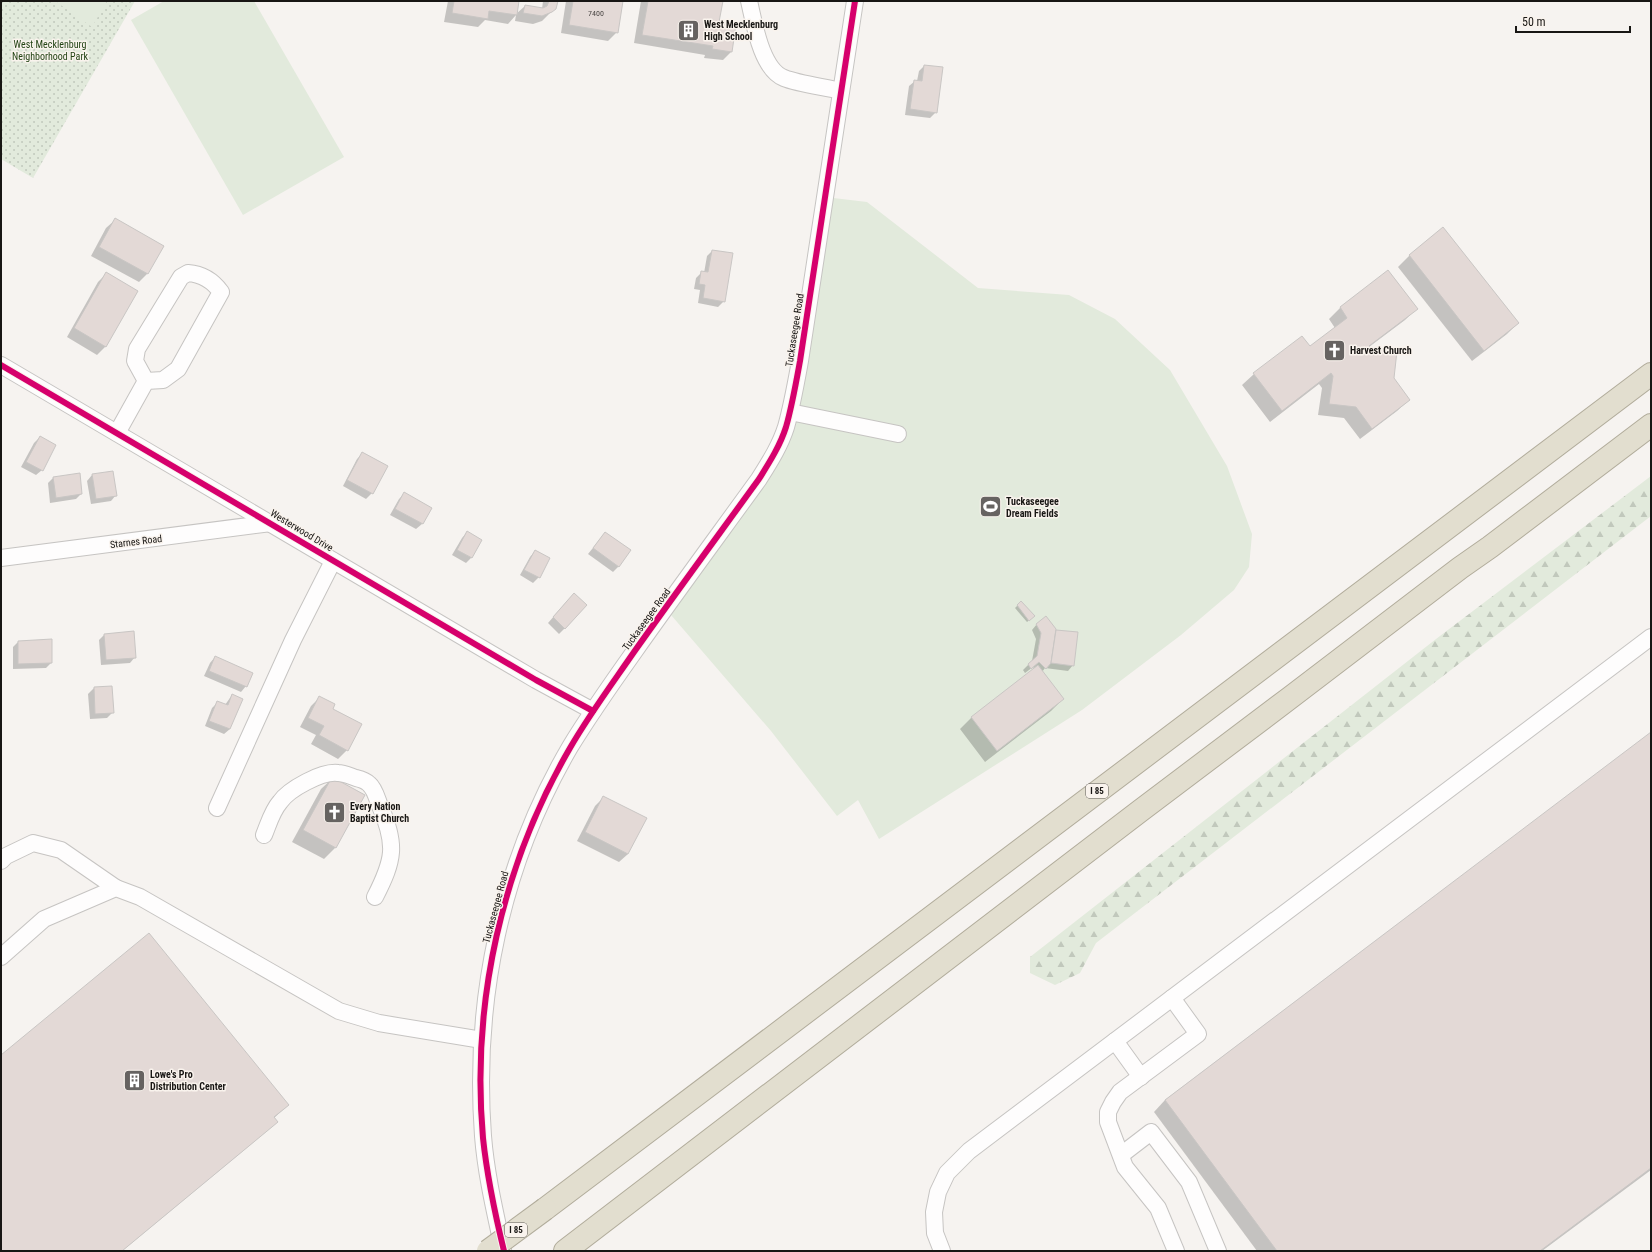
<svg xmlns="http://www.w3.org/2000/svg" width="1652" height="1252" font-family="'Roboto Condensed',sans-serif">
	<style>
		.grass { fill: url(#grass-dots) }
		.forest { fill: url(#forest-firs) }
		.garden { fill: #e2eadc }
		.shadow { fill: #0003 }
		.building { fill: #e3d9d6; stroke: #c9c6c4 }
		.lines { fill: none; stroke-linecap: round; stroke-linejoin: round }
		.minor-casing { stroke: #c6c4c2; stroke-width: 18 }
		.highway-casing { stroke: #b1ac9b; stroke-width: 24 }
		.minor { stroke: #fefdfd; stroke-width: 16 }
		.highway { stroke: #e2decf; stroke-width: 22 }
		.highway-bridge-casing { stroke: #b1ac9b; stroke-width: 24; stroke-linecap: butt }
		.highway-bridge { stroke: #e2decf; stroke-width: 22 }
		.cycleway-casing { stroke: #f9f3ed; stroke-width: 8 }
		.cycleway { stroke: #d6006c; stroke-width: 6 }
		.labels { text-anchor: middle; stroke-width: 3; stroke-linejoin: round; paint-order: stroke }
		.number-label { font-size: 8px; fill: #4c4846 }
		.shield { fill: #f9f3ed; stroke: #5c5855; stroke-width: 1 }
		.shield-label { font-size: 9px; font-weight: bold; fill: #181614 }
		.poi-label { font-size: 10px; font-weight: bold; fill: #181614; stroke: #f9f3ed; text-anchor: start }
		.park-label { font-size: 10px; fill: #224314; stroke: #f9f3ed }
		.street-label { font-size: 10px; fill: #181614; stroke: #f9f3ed }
	</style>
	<defs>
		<pattern id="grass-dots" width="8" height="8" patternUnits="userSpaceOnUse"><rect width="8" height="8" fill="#e2eadc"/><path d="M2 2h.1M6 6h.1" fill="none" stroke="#c1c8bc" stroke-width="1.8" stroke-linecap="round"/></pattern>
		<pattern id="forest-firs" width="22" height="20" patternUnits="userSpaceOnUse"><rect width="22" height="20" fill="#e2eadc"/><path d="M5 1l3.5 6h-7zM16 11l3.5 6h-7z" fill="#c1c8bc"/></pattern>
	</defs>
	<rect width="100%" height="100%" fill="#f6f3f0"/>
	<!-- grass -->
	<polygon class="grass" points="1,1 135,1 33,178 1,159"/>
	<!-- forest -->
	<polygon class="forest" points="1651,476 1651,516 1096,943 1080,973 1055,985 1030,973 1030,957 1436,639"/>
	<!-- garden -->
	<g class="garden">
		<polygon points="55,1 107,1 92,27"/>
		<polygon points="164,1 254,1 344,157 243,215 131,20"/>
		<polygon points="825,197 867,202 978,288 1069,295 1115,319 1170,370 1227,466 1252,534 1249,567 1234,590 1181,635 1082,710 879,839 858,800 837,816 771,731 665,608 785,428"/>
	</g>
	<!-- shadow -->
	<g class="shadow">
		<polygon points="448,1 518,1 516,14 525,6 542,9 543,1 557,1 551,12 542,21 533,24 515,21 516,15 508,24 485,20 478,27 444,22"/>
		<polygon points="566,1 622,1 617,32 608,41 561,33"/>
		<polygon points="641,1 722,1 718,23 735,26 731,52 723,60 704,58 705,55 634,43"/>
		<polygon points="924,66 936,112 930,118 905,115 909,86 915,81 917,81 919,71"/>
		<polygon points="115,220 163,246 147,274 139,282 91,256 106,228"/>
		<polygon points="1443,228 1518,323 1507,334 1472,361 1398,267 1409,256"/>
		<polygon points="712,251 724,301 718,307 698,303 700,290 694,289 696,278 702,272 704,273 707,256"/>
		<polygon points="1388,272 1416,309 1405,320 1369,347 1409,400 1397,411 1360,439 1344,418 1318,415 1322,388 1319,384 1270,422 1242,385 1254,374 1309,348 1335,328 1329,319 1340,308"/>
		<polygon points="106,274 106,346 97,355 67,337 98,282"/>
		<polygon points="40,437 42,470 36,475 21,467 34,443"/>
		<polygon points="362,454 372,493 366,499 343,486 357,459"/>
		<polygon points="92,475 116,495 111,501 91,504 87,481"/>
		<polygon points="53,478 81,494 76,499 50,503 48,483"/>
		<polygon points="404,494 430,508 422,524 416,529 390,515 399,499"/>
		<polygon points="467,532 472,557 466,563 452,555 462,538"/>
		<polygon points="605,533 619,566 613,572 588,554"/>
		<polygon points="535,551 539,577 533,583 520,575 530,557"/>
		<polygon points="568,600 565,628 559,634 548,623"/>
		<polygon points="1021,602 1031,619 1027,622 1015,608"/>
		<polygon points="1037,624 1055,631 1077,633 1073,665 1068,671 1045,668 1042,672 1063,699 1051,711 985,762 960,729 971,718 1035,669 1033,667 1025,673 1023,670 1032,661 1036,639 1032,630"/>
		<polygon points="104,635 135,657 130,663 101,665 99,640"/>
		<polygon points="18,642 51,663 46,668 13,669 13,647"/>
		<polygon points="215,657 246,686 241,692 204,676 210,663"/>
		<polygon points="111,687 113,712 107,718 90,719 88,694 94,688"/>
		<polygon points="232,695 230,729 224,734 205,726 212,708 218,702 225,705"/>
		<polygon points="320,697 332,709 347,750 338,759 311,744 316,735 300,727 311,706"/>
		<polygon points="1651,733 1651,1170 1542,1251 1257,1251 1154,1112 1165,1100"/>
		<polygon points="333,778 364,795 335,848 324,859 292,842 321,789"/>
		<polygon points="604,797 628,854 619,862 577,841 595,806"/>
		<polygon points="1,1056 288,1105 274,1118 277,1122 268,1130 122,1251 1,1251"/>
	</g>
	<!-- building -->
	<g class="building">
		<polygon points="454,1 519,1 517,15 489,11 488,19 452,13"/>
		<polygon points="549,1 558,1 556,9 552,12 542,16 523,13 525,5 543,8 547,6"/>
		<polygon points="573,1 623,1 618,33 569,25"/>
		<polygon points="648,1 723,1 719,22 736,25 732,52 712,49 713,46 642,35"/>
		<polygon points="924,65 943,67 937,113 910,109 914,80 922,81"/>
		<polygon points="115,218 164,246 148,274 99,247"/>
		<polygon points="1443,227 1519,323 1484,351 1409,255"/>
		<polygon points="712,250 733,253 725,302 703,298 705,285 699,284 701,271 708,272"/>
		<polygon points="1388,270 1418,309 1369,346 1371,348 1397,351 1394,378 1410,400 1372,429 1356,407 1329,404 1333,376 1331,373 1282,411 1253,373 1302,336 1310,346 1347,318 1340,307"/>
		<polygon points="106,272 138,291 106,347 74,328"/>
		<polygon points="40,436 56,445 43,471 26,462"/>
		<polygon points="362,452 388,466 373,494 347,480"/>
		<polygon points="113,471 117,496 96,499 92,474"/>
		<polygon points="80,473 82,494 56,498 53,477"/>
		<polygon points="404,492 432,508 423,524 395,509"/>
		<polygon points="467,531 482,540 472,558 457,550"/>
		<polygon points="605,532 631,550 619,567 593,548"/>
		<polygon points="535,550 550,558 540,578 524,570"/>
		<polygon points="574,593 587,605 565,629 553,617"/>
		<polygon points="1021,601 1035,616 1029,621 1017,605"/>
		<polygon points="1046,616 1056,629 1051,663 1046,669 1039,662 1031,669 1028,664 1037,656 1041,633 1036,624"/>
		<polygon points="1056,630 1078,632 1074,666 1051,663"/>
		<polygon points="134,631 136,658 106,660 104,634"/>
		<polygon points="52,639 52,663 18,664 18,641"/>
		<polygon points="215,656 253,673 247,687 209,671"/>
		<polygon points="1038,665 1064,699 997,751 971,717"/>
		<polygon points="112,686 114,713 95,714 94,687"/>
		<polygon points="232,694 243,699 230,729 209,721 217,701 228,705"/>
		<polygon points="319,696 335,704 333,709 362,724 348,751 319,735 324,726 308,718"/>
		<polygon points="1651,732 1651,1168 1540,1251 1277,1251 1165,1100"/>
		<polygon points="332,777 365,795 336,848 303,830"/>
		<polygon points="603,796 647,818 628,854 585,832"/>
		<polygon points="149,933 289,1105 274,1117 278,1122 122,1251 1,1251 1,1055"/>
	</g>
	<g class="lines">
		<defs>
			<g id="minor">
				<path d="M749,1C754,22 761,69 784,78C799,84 825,87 841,91"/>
				<polyline points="1,365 536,680 593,711"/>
				<polyline points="790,412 898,434"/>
				<path d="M117,433L146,381L135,361L137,349L181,277L188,273C202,274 213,281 221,292L178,369L163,380L146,381"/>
				<polyline points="1,558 271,523"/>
				<polyline points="217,808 293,640 333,561"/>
				<path d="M264,835C269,823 272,811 280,802C289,789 322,771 338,773C344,773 350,776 356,778C360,779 366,781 369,784C375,789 377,799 380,806C397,845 394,860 375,897"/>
				<polyline points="1,861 6,856 33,843 61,850 116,888"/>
				<polyline points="1,957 44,919 116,888 140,897 339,1011 379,1023 482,1040"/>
				<polyline points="1172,998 1198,1034 1120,1092 1113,1102 1108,1112 1108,1122 1125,1167 1158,1208 1176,1251"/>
				<polyline points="1115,1041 1141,1077"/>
				<polyline points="1121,1155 1151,1132 1189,1182 1218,1251"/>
				<path d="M503,1249C495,1212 486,1174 483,1136C473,1001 501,865 570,747C590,714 612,683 634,652C675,594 717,537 759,479C769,463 780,446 786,427C792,406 796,383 800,361L855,1"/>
				<polyline points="942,1251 935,1233 934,1212 938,1192 947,1173 969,1151 1651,637"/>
			</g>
			<g id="highway">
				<polyline points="545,1209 1651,374"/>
				<polyline points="565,1251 1140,811 1291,697 1460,568 1490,547 1651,425"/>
			</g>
		</defs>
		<!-- minor casing -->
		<use href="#minor" class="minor-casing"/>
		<!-- highway casing -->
		<use href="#highway" class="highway-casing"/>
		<!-- minor -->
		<use href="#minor" class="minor"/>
		<!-- highway -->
		<use href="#highway" class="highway"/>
		<defs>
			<polyline id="highway-bridge" points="488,1251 545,1209"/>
		</defs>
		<!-- highway-bridge casing -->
		<use href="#highway-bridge" class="highway-bridge-casing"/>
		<!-- highway-bridge -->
		<use href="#highway-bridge" class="highway-bridge"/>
		<defs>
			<g id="cycleway">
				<polyline points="1,365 536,680 593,711"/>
				<path d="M504,1251C495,1214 487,1176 483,1138C471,1003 502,865 570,748C589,715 612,684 634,652C675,594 717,537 759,479C769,463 780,446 786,427C792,406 796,383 800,361L855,1"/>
			</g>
		</defs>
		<!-- cycleway casing -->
		<use href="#cycleway" class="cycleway-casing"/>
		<!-- cycleway -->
		<use href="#cycleway" class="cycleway"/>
	</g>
	<!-- icons -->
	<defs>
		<symbol id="building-square" viewBox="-11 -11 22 22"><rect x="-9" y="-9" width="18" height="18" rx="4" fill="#666361" stroke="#f9f3ed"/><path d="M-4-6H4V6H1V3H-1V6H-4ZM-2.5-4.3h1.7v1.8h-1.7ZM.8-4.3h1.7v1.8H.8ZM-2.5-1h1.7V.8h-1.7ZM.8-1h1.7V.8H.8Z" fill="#fff"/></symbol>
		<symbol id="church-square" viewBox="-11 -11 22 22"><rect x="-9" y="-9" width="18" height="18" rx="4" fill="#666361" stroke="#f9f3ed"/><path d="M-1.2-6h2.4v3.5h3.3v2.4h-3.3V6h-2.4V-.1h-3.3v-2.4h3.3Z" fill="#fff"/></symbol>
		<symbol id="stadium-square" viewBox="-11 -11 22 22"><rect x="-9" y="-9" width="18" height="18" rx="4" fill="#666361" stroke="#f9f3ed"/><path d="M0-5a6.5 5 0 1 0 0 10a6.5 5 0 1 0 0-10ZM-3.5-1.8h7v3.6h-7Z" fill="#fff"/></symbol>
	</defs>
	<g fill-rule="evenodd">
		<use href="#building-square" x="676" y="18" width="25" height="25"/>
		<use href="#church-square" x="1322" y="338" width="25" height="25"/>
		<use href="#stadium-square" x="978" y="494" width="25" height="25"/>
		<use href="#church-square" x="322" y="800" width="25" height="25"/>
		<use href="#building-square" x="122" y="1068" width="25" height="25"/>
	</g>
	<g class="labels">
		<!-- number labels -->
		<g class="number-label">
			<text x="596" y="16">7400</text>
		</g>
		<!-- shield labels -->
		<g class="shield">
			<rect x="1086" y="784" width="22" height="14" rx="3"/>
			<rect x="505" y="1223" width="22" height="14" rx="3"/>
		</g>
		<g class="shield-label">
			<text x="1097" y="794">I 85</text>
			<text x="516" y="1233">I 85</text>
		</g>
		<!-- poi labels -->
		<g class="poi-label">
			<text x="704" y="28">West Mecklenburg<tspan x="704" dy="12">High School</tspan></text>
			<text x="1350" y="354">Harvest Church</text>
			<text x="1006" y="505">Tuckaseegee<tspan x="1006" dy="12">Dream Fields</tspan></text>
			<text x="350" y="810">Every Nation<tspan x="350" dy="12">Baptist Church</tspan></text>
			<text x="150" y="1078">Lowe's Pro<tspan x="150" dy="12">Distribution Center</tspan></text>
		</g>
		<!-- park labels -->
		<g class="park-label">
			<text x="50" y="48">West Mecklenburg<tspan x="50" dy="12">Neighborhood Park</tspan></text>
		</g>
		<!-- street labels -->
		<g class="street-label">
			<text transform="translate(794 330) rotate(-81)" y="4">Tuckaseegee Road</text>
			<text transform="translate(302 530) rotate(31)" y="4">Westerwood Drive</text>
			<text transform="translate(136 541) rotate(-7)" y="4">Starnes Road</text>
			<text transform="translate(646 619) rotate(-54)" y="4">Tuckaseegee Road</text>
			<text transform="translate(495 907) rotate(-75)" y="4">Tuckaseegee Road</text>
		</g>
	</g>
	<!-- border -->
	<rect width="1652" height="1252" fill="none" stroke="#181614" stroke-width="4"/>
	<!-- scale -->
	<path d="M1516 26v6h114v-6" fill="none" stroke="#181614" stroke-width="2"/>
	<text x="1522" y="26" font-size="12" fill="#181614" stroke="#f9f3ed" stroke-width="3" paint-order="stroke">50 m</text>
</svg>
